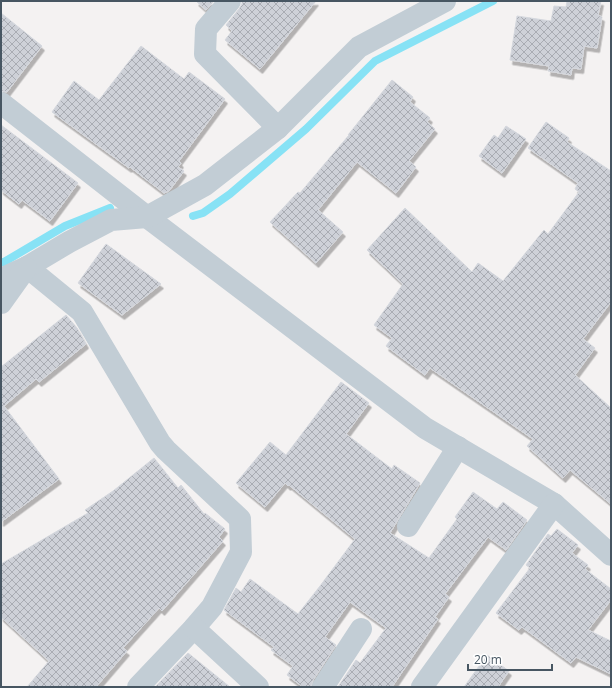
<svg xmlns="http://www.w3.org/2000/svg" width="612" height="688" font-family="'Open Sans',sans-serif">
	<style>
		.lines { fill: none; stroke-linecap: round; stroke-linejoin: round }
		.stream { stroke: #87e2f5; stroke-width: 8 }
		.building { fill: url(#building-cross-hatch); stroke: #d5d8de; filter: url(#shadow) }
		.minor { stroke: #c2cdd5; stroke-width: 22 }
	</style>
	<defs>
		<pattern id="building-cross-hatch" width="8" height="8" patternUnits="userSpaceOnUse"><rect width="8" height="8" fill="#ced1d8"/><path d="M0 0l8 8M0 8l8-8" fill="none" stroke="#a9acb3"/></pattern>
		<filter id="shadow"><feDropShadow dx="2.5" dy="4.5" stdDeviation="0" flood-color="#0004"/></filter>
	</defs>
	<rect width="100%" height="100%" fill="#f4f2f2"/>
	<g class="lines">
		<!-- stream -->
		<g class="stream">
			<polyline points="193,216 203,213 230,194 306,129 375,61 493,1"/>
			<polyline points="1,262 4,262 65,226 110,208"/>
		</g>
	</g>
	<!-- building -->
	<g class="building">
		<polygon points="196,1 214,1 206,10"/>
		<polygon points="242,1 316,1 260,69 225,40 232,31 226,25 239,9 242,4"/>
		<polygon points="567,1 601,1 598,15 602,17 597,48 584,46 581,69 572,68 571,75 548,71 549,66 510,60 517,16 551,21 554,6 566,7"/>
		<polygon points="1,13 42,46 7,92 1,91"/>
		<polygon points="141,46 184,79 189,72 225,99 179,161 181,163 178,167 184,171 169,191 164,193 130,167 129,168 52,112 74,81 99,100"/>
		<polygon points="392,80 413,97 410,102 430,118 427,122 435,129 409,161 416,167 396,193 357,162 318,210 343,232 316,263 270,222 298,192 300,193 349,135 348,135"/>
		<polygon points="546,122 569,138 567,142 611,171 611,302 583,339 595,348 575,375 611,408 611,504 570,470 563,478 527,446 533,439 430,368 425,375 386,346 392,338 374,325 403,284 367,250 405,208 472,272 478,263 503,281 544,230 548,234 579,192 575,189 578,183 528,148"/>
		<polygon points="1,125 78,183 50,221 22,200 19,204 1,190"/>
		<polygon points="506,126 526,139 502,173 479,156 494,135 498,138"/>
		<polygon points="106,244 161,284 122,315 78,283"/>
		<polygon points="66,315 77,328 86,344 39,382 36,379 4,406 59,479 1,522 1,367"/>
		<polygon points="341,382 369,403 346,434 392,469 394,465 420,483 390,533 429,558 457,519 455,517 473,492 497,509 503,502 527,520 506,550 488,537 445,594 449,597 435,617 438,619 392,687 338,687 356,660 360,663 386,628 350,602 325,637 336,645 313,680 311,687 303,687 287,675 293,666 271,650 274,647 224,610 236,588 241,592 250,579 298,614 320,586 355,539 289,485 288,486 285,483 265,507 236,483 270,442 286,455"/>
		<polygon points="154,458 178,488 181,485 204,514 205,513 225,529 219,537 223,541 162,611 159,608 123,648 127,651 96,687 27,687 49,661 1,617 1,564 88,513 85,510 113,491"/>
		<polygon points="557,529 578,545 572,553 588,565 585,569 611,589 611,600 588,630 611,641 611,674 576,657 571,663 522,627 519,630 496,613 530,568 526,565 548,534 551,536"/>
		<polygon points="188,653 230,687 155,687"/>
		<polygon points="487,655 509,671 498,687 464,687"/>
	</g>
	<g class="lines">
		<!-- minor -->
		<g class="minor">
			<polyline points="230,1 206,29 205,54 278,128"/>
			<polyline points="1,103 147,217 425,428 554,504 611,555"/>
			<polyline points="27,267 82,312 160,443 166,450 240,519 241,552 212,607 194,628 138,687"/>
			<polyline points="1,279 27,267 69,242 111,220 147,217 205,185 278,128 359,47 445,1"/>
			<polyline points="1,303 26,268"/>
			<polyline points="408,526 458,447"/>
			<polyline points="194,628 258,687"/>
			<polyline points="323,687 361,629"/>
			<polyline points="422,687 554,504"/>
		</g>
	</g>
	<!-- border -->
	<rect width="612" height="688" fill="none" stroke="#475662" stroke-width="4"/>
	<!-- scale -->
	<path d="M468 664v6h84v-6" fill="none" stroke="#475662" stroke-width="2"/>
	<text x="474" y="664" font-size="12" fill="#475662" stroke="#ffffff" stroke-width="3" paint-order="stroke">20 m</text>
</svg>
